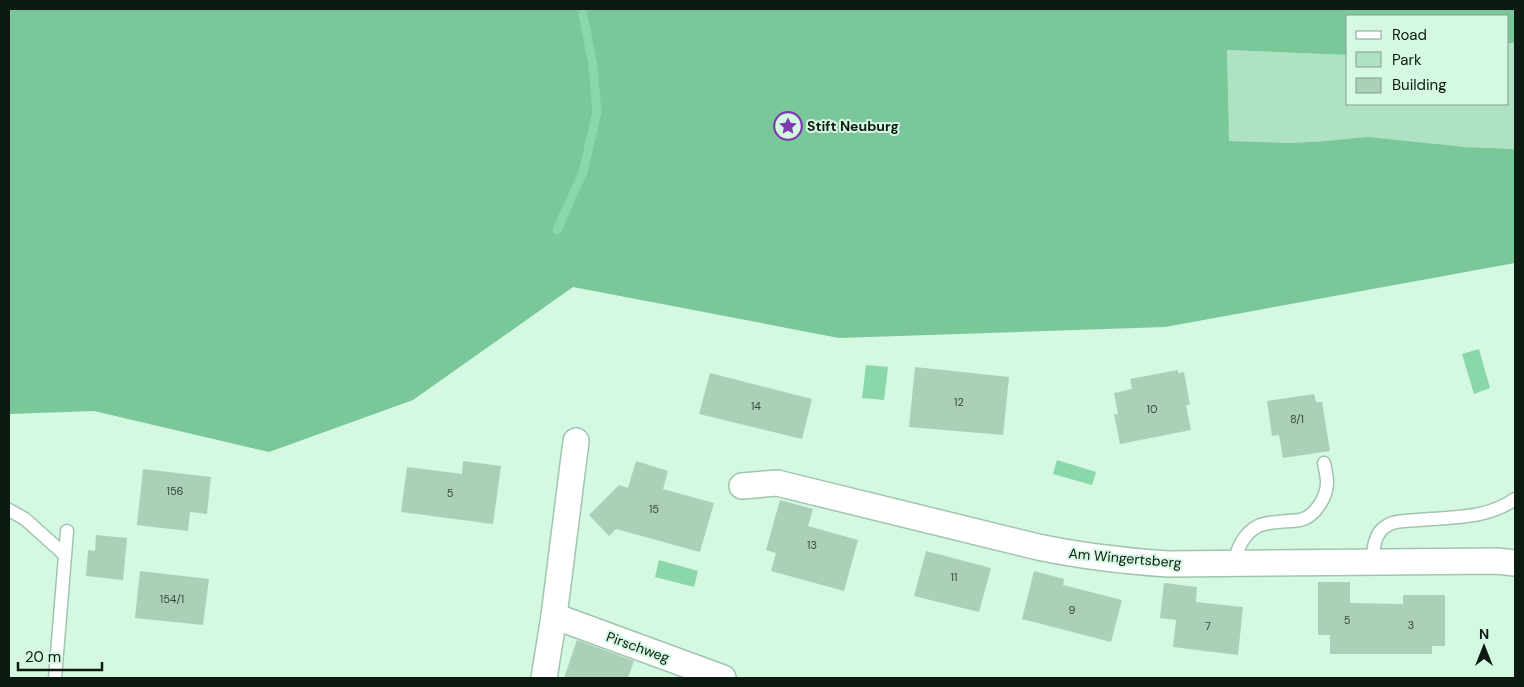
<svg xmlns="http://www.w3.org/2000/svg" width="1524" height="687" font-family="'DM Sans',sans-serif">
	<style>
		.green { fill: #afe2c2 }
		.forest { fill: #7ac799 }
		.water { fill: #8ad7a9 }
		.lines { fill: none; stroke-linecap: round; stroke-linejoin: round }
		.stream { stroke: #8ad7a9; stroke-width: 9 }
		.building { fill: #accfb8 }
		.service-casing { stroke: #a1c4ae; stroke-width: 15 }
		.minor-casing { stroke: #a1c4ae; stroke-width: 28 }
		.service { stroke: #fff; stroke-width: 12 }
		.minor { stroke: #fff; stroke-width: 25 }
		.labels { text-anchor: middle; stroke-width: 4; stroke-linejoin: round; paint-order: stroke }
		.number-label { font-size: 11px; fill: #34473c }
		.poi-label { font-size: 14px; font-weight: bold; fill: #0c1a12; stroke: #d4f8e1; text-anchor: start }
		.street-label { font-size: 14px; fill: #0c1a12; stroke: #d4f8e1 }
	</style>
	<rect width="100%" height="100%" fill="#d4f8e1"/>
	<!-- green -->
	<polygon class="green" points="1515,42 1515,149 1326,141 1292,143 1228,141 1227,50 1348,55 1348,104 1508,104 1508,44"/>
	<!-- forest -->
	<polygon class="forest" points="9,9 1515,9 1515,42 1508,44 1508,16 1348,16 1348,55 1227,50 1229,141 1292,143 1326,141 1368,137 1465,147 1515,149 1515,263 1165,327 839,338 573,287 413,400 269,452 94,411 9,414"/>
	<!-- water -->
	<g class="water">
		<polygon points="1479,349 1490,388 1474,394 1462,354"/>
		<polygon points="866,365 888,367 884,400 862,398"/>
		<polygon points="1057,460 1096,472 1092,485 1053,474"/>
		<polygon points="659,560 698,571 694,587 655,577"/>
	</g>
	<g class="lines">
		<!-- stream -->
		<polyline class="stream" points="557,230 583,172 597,112 593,66 583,14"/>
	</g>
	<!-- building -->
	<g class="building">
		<polygon points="915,367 1009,377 1003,435 909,427"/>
		<polygon points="1178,370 1178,373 1184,372 1190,405 1186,405 1191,430 1120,444 1114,414 1118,414 1114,393 1132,389 1130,379"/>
		<polygon points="710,373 812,399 802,439 699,414"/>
		<polygon points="1314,394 1316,402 1322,402 1330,451 1283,458 1279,435 1272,436 1267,401"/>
		<polygon points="463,461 501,466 493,524 401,512 407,467 462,474"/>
		<polygon points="636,461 668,471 663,489 714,503 700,552 616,529 609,536 589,515 619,485 628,488"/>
		<polygon points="143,469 211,477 207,514 190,512 188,531 137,525"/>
		<polygon points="780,500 813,509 808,526 858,540 844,591 771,571 776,553 766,550"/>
		<polygon points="96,535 127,538 123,580 86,576 88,550 95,551"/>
		<polygon points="926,551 991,568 979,612 914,596"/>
		<polygon points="140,571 209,579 203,625 135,618"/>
		<polygon points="1034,571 1064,579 1063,585 1122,600 1111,642 1022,619"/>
		<polygon points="1318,582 1350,582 1350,603 1403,604 1403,595 1445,595 1445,646 1432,646 1432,654 1330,654 1330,635 1318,635"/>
		<polygon points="1164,583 1197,587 1196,602 1243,607 1238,655 1173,647 1176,620 1160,618"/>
		<polygon points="577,640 634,661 628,678 564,678"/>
	</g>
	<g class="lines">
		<defs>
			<g id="service">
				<polyline points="9,510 25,519 65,555"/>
				<path d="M1373,562C1373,549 1374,532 1388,525C1396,520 1409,521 1418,520C1452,517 1487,519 1515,499"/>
				<path d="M1234,564C1237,548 1243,534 1258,526C1269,521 1287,522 1300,520C1315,517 1327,497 1327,482C1327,476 1325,469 1324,463"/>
				<polyline points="55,678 67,531"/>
			</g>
			<g id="minor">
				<path d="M742,486L777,483L1038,547C1081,556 1124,561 1168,564L1497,561L1515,563"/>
				<polyline points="554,616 576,441"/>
				<polyline points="544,678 554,616 723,678"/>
			</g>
		</defs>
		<!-- service casing -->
		<use href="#service" class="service-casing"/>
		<!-- minor casing -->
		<use href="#minor" class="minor-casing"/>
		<!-- service -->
		<use href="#service" class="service"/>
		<!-- minor -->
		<use href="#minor" class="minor"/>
	</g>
	<!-- icons -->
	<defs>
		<symbol id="sight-ring" viewBox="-11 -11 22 22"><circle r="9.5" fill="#d4f8e1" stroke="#7d3baf" stroke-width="1.5"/><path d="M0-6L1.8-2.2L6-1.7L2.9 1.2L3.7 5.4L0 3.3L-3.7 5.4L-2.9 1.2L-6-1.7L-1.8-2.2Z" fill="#7d3baf"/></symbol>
	</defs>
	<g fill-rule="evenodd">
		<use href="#sight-ring" x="772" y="110" width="32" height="32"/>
	</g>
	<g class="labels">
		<!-- number labels -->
		<g class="number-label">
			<text x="959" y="406">12</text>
			<text x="756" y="410">14</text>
			<text x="1152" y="413">10</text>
			<text x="1297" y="423">8/1</text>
			<text x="175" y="495">156</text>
			<text x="450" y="497">5</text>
			<text x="654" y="513">15</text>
			<text x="812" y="549">13</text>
			<text x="954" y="581">11</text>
			<text x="172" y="603">154/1</text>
			<text x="1072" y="614">9</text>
			<text x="1347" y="624">5</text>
			<text x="1411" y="629">3</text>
			<text x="1208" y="630">7</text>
		</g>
		<!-- poi labels -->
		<g class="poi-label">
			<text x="807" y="131">Stift Neuburg</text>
		</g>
		<!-- street labels -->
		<g class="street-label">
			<text transform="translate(1125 558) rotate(5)" y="5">Am Wingertsberg</text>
			<text transform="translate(638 647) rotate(20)" y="5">Pirschweg</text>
		</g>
	</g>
	<!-- border -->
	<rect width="1524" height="687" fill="none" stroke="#0c1a12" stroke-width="20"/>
	<!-- legend -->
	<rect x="1346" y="15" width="162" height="90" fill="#d4f8e1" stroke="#849f8e"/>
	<rect x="1356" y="31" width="25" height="8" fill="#ffffff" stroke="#849f8e"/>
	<text x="1392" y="40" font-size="15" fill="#0c1a12">Road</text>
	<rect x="1356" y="52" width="25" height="15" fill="#afe2c2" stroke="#849f8e"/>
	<text x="1392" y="65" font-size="15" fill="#0c1a12">Park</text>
	<rect x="1356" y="78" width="25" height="15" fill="#accfb8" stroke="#849f8e"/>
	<text x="1392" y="90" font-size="15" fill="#0c1a12">Building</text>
	<!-- north arrow -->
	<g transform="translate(1484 647)" stroke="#d4f8e1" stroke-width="4" paint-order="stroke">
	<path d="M0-4L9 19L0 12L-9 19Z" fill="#0c1a12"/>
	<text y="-8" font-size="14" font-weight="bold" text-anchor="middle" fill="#0c1a12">N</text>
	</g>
	<!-- scale -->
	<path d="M18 662v8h84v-8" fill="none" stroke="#0c1a12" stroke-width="2.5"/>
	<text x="25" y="662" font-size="15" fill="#0c1a12" stroke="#d4f8e1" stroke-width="4" paint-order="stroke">20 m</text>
</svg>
